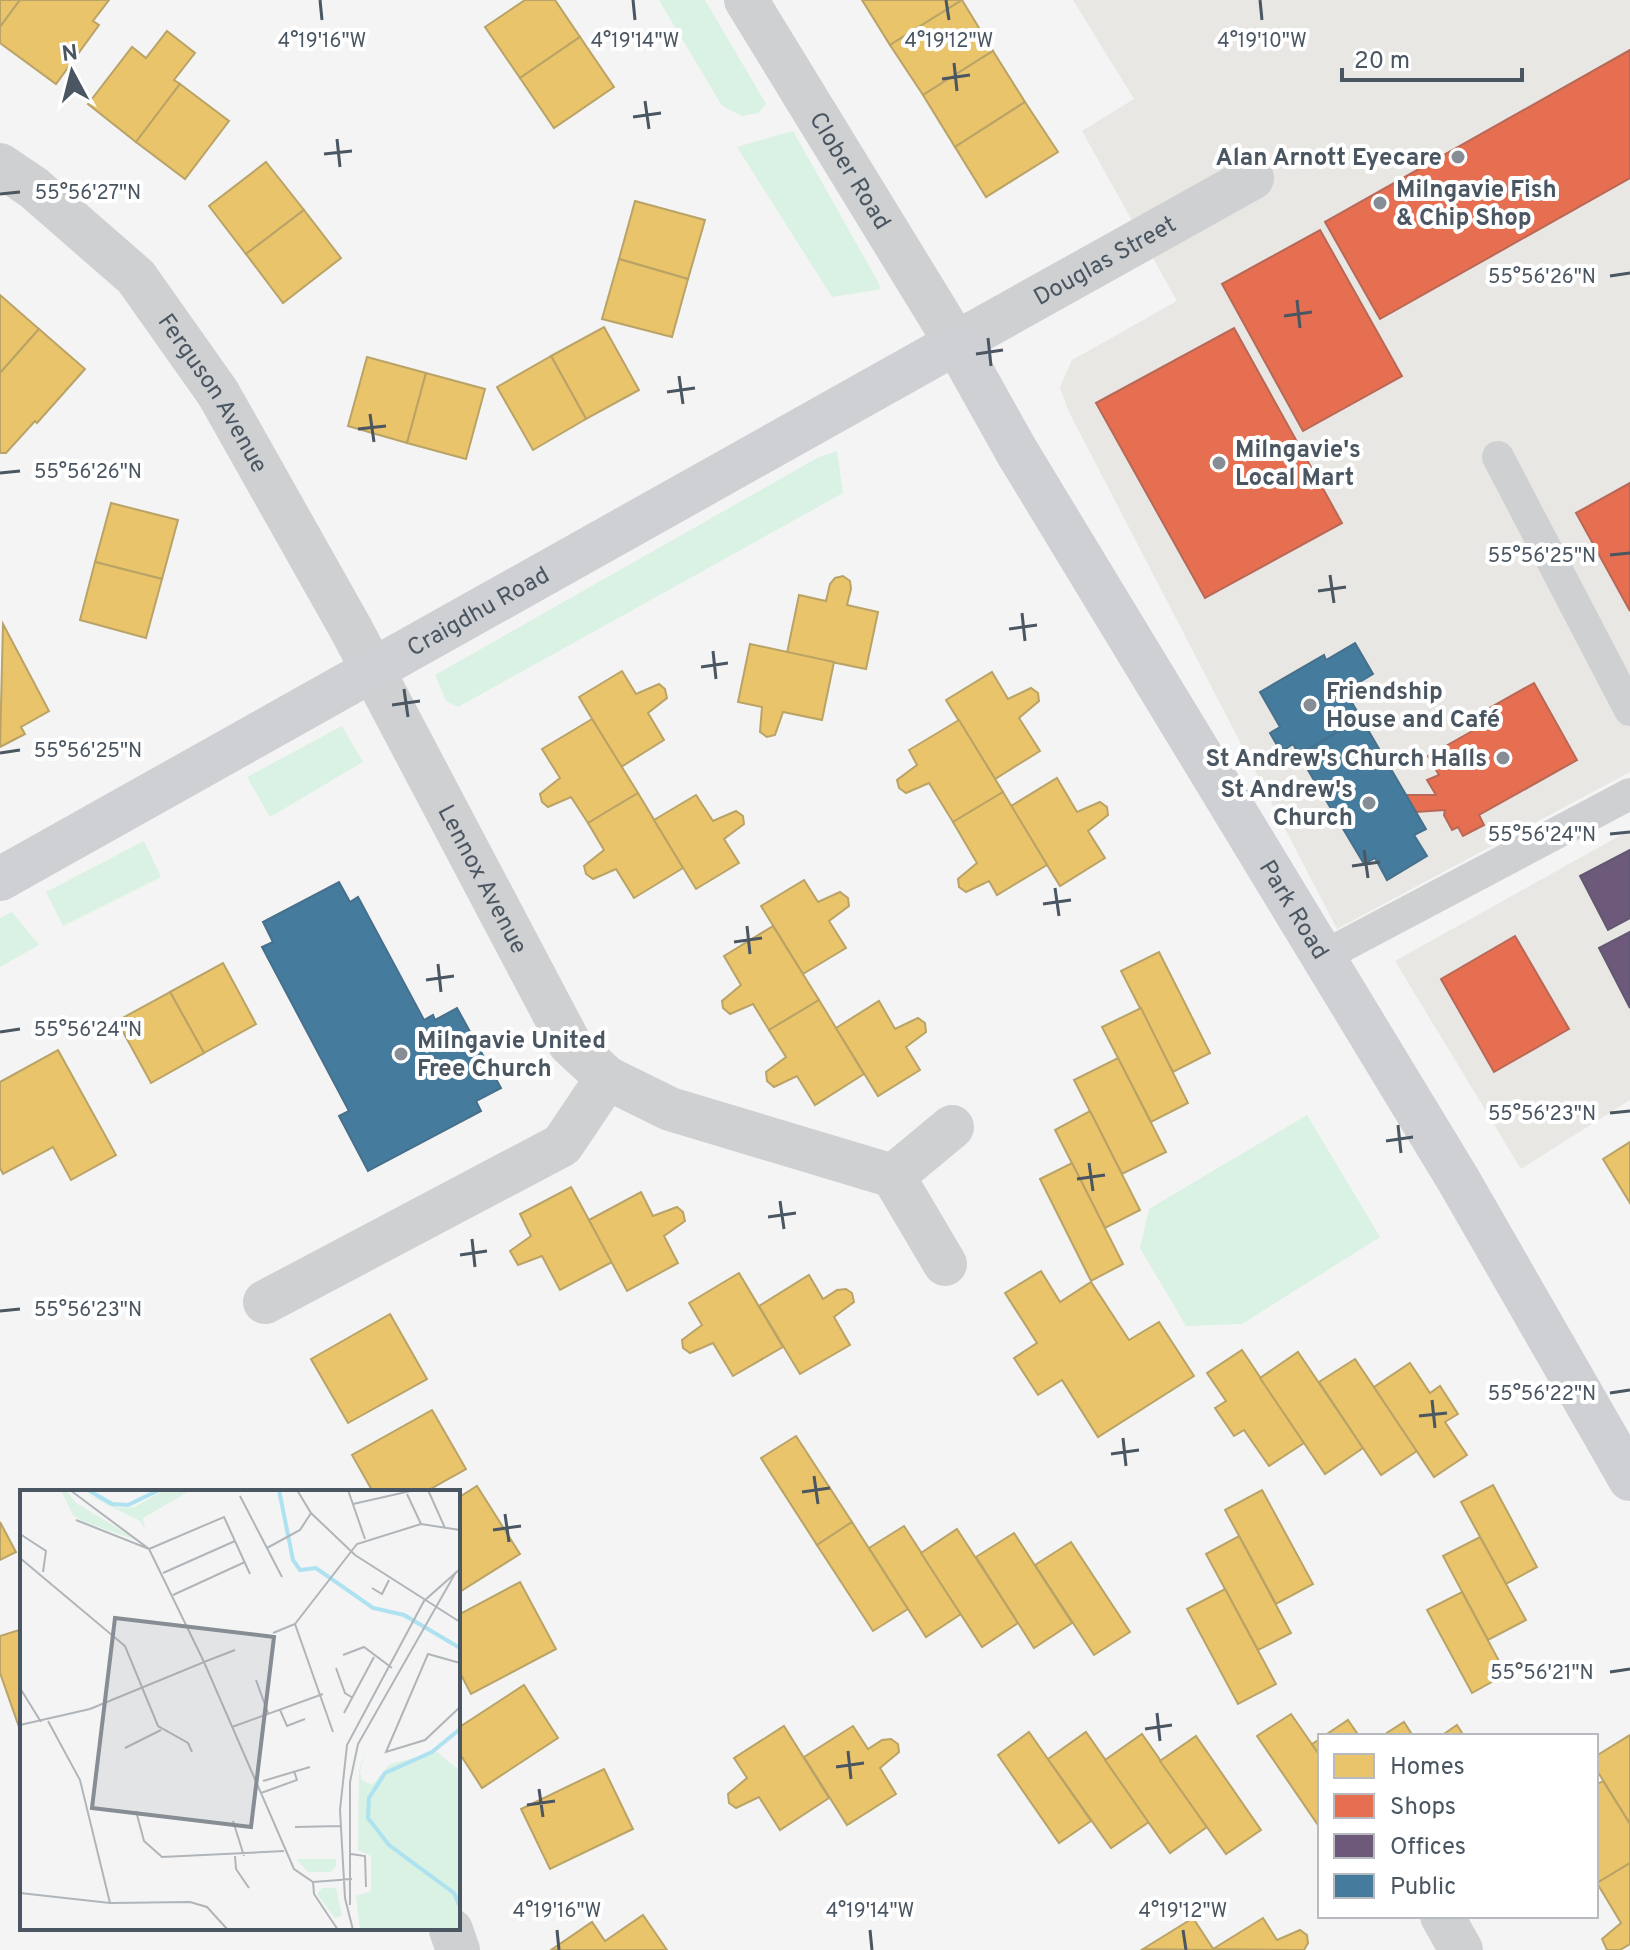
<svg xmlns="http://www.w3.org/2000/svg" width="1630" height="1950" font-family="Overpass,sans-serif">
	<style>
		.commercial { fill: #e8e7e3 }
		.green { fill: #d9f2e3 }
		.homes { fill: #e9c46a; stroke: #b9a367; stroke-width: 2 }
		.shops { fill: #e76f51; stroke: #b86856; stroke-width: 2 }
		.offices { fill: #6d597a; stroke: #625872; stroke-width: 2 }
		.public { fill: #457b9d; stroke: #46708b; stroke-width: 2 }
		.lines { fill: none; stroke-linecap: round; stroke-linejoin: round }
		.service { stroke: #ced0d2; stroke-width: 32 }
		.minor { stroke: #ced0d2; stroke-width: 44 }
		.tertiary { stroke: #ced0d2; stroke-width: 44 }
		.secondary { stroke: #ced0d4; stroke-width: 44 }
		.ticks { fill: none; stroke: #4a5661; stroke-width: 3 }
		.poi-dot { fill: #868d94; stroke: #fff; stroke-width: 3 }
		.labels { text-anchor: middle; stroke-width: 8; stroke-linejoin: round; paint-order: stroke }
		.poi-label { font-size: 24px; font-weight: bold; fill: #4a5661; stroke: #fff; text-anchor: start }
		.street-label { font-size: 24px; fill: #4a5661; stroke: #fff }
		.inset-river { fill: none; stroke: #aee2f0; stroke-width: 4 }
		.inset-road { fill: none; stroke: #b0b5b9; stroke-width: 2 }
		.view { fill: #868d94; fill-opacity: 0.15; stroke: #868d94; stroke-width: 4 }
		.inset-edge { fill: none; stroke: #4a5661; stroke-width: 4 }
		.ticks-label { font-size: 20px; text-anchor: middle; fill: #4a5661; stroke: #fff; stroke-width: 8; stroke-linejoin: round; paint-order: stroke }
	</style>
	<rect width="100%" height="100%" fill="#f4f4f4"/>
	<!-- commercial -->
	<g class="commercial">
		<polygon points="1073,0 1630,0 1630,772 1337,929 1068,410 1060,387 1072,360 1177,301 1082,131 1134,99"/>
		<polygon points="1630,830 1630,1100 1521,1169 1395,961"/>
	</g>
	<!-- green -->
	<g class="green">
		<polygon points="659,0 705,0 766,104 758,113 742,116 722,106"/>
		<polygon points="793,131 877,280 881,289 832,297 737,147"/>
		<polygon points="837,451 843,493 458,707 446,701 435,675 819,457"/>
		<polygon points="342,726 363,762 270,817 247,777"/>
		<polygon points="144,841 161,877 63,926 46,892"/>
		<polygon points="12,912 39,945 0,967 0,918"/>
		<polygon points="1307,1115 1380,1237 1242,1324 1186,1326 1140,1248 1149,1209"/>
	</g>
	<!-- homes -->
	<g class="homes">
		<polygon points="0,0 20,0 0,27"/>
		<polygon points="20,0 109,0 93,21 99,25 56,84 0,43 0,27"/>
		<polygon points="525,0 555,0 580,37 520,78 485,27"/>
		<polygon points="862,0 962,0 890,45"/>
		<polygon points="962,0 993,51 923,95 890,45"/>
		<polygon points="167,31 195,53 174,80 180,84 136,142 88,104 132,47 146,58"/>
		<polygon points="580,37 614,87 554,128 520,78"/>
		<polygon points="993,51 1025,102 955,147 923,95"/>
		<polygon points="180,84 229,121 185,179 136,142"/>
		<polygon points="1025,102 1058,152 986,197 955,147"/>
		<polygon points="266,162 304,210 246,254 209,206"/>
		<polygon points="635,201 705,220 688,279 619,259"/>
		<polygon points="304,210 341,258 283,303 246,254"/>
		<polygon points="619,259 688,279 672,337 602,319"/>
		<polygon points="0,295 39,329 0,373"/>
		<polygon points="604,327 639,390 586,419 551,356"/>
		<polygon points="39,329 85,369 37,423 35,421 6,453 0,453 0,373"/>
		<polygon points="551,356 586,419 533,450 497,387"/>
		<polygon points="367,357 426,373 407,443 348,426"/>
		<polygon points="426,373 485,389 466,459 407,443"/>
		<polygon points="111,503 178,520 162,579 95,562"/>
		<polygon points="95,562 162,579 146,638 80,620"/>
		<polygon points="843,576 850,581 851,589 847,605 878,612 866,669 787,653 799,595 826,601 830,584 835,578"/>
		<polygon points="3,624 49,711 21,727 25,734 0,747"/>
		<polygon points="750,644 834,662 822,720 783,712 775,735 767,737 760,732 762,707 738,702"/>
		<polygon points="622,671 636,694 659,684 665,689 667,698 648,713 664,740 621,767 579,697"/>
		<polygon points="992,672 1008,699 1031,688 1038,693 1039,701 1019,718 1040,751 995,779 946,700"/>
		<polygon points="592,719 638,793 588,823 571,797 548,807 542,802 540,794 560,778 542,749"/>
		<polygon points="959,720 1003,792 953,822 929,783 906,793 899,788 897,780 917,765 909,750"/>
		<polygon points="1057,778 1077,812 1100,802 1107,807 1108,815 1088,831 1105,858 1060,886 1011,806"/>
		<polygon points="1003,792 1047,865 997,895 989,881 966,892 959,887 958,879 977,863 953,822"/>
		<polygon points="638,793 683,868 634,898 616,869 593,879 586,874 584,866 604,850 588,823"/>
		<polygon points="696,795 713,821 736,811 743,816 744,824 724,839 739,863 696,889 654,820"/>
		<polygon points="804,880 818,902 840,892 848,898 849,906 829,921 846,948 803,974 761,906"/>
		<polygon points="773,926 819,1000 769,1030 753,1004 730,1014 723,1008 722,1001 741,985 724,956"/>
		<polygon points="1159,952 1210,1053 1173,1072 1121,971"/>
		<polygon points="223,963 256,1024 204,1053 170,992"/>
		<polygon points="170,992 204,1053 151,1083 117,1021"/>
		<polygon points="819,1000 864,1074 815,1105 797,1076 774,1087 767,1081 766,1072 786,1057 769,1030"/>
		<polygon points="879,1001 895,1029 918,1018 925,1023 926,1032 906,1047 920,1070 878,1096 836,1028"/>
		<polygon points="1141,1008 1188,1103 1151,1122 1102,1027"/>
		<polygon points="58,1050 116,1155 71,1180 53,1147 3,1174 0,1168 0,1082"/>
		<polygon points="1118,1058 1166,1152 1122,1174 1074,1080"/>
		<polygon points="1090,1111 1140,1210 1105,1228 1055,1130"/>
		<polygon points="1630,1142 1630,1203 1603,1159"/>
		<polygon points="1072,1163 1123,1264 1091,1281 1040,1179"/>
		<polygon points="571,1187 612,1262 560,1290 542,1256 518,1265 510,1251 531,1236 520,1214"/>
		<polygon points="641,1192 653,1216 677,1207 683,1212 685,1221 664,1236 678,1263 627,1291 589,1220"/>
		<polygon points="1041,1271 1060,1302 1091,1282 1129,1340 1159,1322 1194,1376 1098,1437 1062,1380 1038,1395 1014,1358 1037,1343 1005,1293"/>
		<polygon points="739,1273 783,1347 733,1376 713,1343 690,1353 683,1348 682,1340 702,1325 689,1303"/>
		<polygon points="809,1275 823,1299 837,1290 846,1289 852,1293 854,1302 834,1317 850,1345 800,1374 759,1306"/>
		<polygon points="390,1314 427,1379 348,1423 311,1359"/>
		<polygon points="1242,1350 1304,1443 1269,1466 1244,1430 1234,1436 1215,1408 1226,1401 1207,1373"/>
		<polygon points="1298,1352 1363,1448 1325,1474 1260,1378"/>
		<polygon points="1355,1359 1417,1451 1381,1475 1319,1382"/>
		<polygon points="1410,1363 1430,1393 1440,1386 1458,1414 1445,1422 1467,1455 1434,1477 1374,1387"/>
		<polygon points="432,1410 466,1469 425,1492 373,1492 352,1455"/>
		<polygon points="796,1436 852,1522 817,1545 761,1458"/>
		<polygon points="1493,1485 1537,1567 1506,1584 1461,1502"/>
		<polygon points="477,1486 520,1554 458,1593 458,1498"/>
		<polygon points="1262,1490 1313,1584 1276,1604 1225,1510"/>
		<polygon points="0,1522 16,1552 0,1560"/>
		<polygon points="852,1522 908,1609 873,1631 817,1545"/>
		<polygon points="904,1526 961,1614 926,1637 869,1548"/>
		<polygon points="957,1529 1018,1623 982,1647 921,1553"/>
		<polygon points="1014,1533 1072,1623 1034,1648 976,1557"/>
		<polygon points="1239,1536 1291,1633 1258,1650 1206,1554"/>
		<polygon points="1480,1537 1526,1620 1488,1640 1443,1556"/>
		<polygon points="1071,1542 1130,1632 1094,1655 1035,1565"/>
		<polygon points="520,1582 556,1649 471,1694 458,1669 458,1615"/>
		<polygon points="1225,1589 1276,1684 1238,1704 1187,1609"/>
		<polygon points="1462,1592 1506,1674 1472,1693 1427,1610"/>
		<polygon points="22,1629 22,1726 19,1727 0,1673 0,1636"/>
		<polygon points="524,1685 558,1738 482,1788 458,1751 458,1728"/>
		<polygon points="1291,1714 1320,1756 1320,1828 1257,1736"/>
		<polygon points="1348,1720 1359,1736 1324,1736"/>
		<polygon points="1404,1722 1413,1736 1382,1736"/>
		<polygon points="1457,1725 1464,1736 1441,1736"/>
		<polygon points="784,1726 829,1798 780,1830 759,1797 736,1808 729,1803 728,1794 747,1778 734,1758"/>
		<polygon points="853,1726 868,1749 882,1740 891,1739 898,1744 899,1752 880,1768 896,1794 847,1825 804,1757"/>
		<polygon points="1029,1732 1091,1821 1059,1843 998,1755"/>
		<polygon points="1086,1732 1149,1822 1111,1848 1048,1759"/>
		<polygon points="1142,1734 1207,1827 1170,1853 1105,1760"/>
		<polygon points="1630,1735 1630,1824 1596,1769 1596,1756"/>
		<polygon points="1196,1736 1261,1830 1226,1854 1160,1761"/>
		<polygon points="1320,1739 1320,1756 1312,1744"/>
		<polygon points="604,1769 633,1829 550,1869 521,1809"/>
		<polygon points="1603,1781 1630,1824 1630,1863 1597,1883 1596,1785"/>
		<polygon points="1630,1863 1630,1944 1620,1950 1607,1950 1602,1939 1621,1923 1597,1883"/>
		<polygon points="643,1915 667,1950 551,1950 592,1922 605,1941"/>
		<polygon points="1193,1918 1214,1950 1143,1949"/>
		<polygon points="1263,1918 1277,1940 1300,1930 1307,1935 1308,1943 1304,1950 1213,1949"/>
	</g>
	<!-- shops -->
	<g class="shops">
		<polygon points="1630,50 1630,178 1380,319 1325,222"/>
		<polygon points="1320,230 1402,376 1303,431 1222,284"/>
		<polygon points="1234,328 1342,523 1205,598 1096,403"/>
		<polygon points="1630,483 1630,611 1576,513"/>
		<polygon points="1534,683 1577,760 1479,815 1484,825 1463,836 1458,827 1452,830 1444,815 1445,810 1416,812 1406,795 1436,795 1427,780 1439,775 1428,756 1490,721 1484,711"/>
		<polygon points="1515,936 1569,1029 1494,1072 1441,979"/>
	</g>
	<!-- offices -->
	<g class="offices">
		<polygon points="1630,850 1630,918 1608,930 1580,876"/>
		<polygon points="1630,932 1630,1008 1599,948"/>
	</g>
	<!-- public -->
	<g class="public">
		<polygon points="1355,643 1373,674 1345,691 1361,718 1299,755 1293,744 1281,752 1270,733 1280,727 1260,692 1324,655 1326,660"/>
		<polygon points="1361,718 1426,829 1414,835 1427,856 1387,880 1375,858 1364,864 1299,755"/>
		<polygon points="339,882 350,902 358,897 424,1020 433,1015 435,1020 457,1008 501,1088 476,1101 481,1111 368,1171 339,1116 349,1111 262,947 273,942 263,922"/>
	</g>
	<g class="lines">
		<!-- service -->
		<g class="service">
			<polyline points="1498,457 1630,710"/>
			<polyline points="1322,957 1630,794"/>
		</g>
		<!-- minor -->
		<g class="minor">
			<path id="s1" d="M0,165L34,188L136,277L218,393L351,629L570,1044L607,1078L670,1109L893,1176L945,1264"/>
			<path id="s2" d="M956,343L1252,178"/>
			<polyline points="893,1176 952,1127"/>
			<polyline points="265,1302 562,1145 607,1078"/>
			<polyline points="1442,1916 1461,1950"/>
			<polyline points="451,1930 458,1950"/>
		</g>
		<!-- tertiary -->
		<path class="tertiary" id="s3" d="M746,0L956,343"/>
		<!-- secondary -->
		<path class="secondary" id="s4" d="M0,879L956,343L1017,452L1459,1181L1630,1479"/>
	</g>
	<!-- ticks -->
	<path class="ticks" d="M320,0L322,20M633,0L635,20M946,0L949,20M1260,0L1262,20M954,63L957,91M942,79L970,75M645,101L649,129M633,117L661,113M337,139L340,167M324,154L352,151M0,194L20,192M1610,276L1630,273M1297,300L1300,328M1284,316L1312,312M988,338L991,366M976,354L1003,350M679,376L683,404M667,392L695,388M370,414L374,442M358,429L386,426M0,473L20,471M1610,555L1630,553M1330,575L1334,603M1318,591L1346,587M1022,613L1025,641M1009,629L1037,625M713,651L716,679M701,667L728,663M404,689L408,717M392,705L420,701M0,753L20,750M1610,834L1630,832M1364,850L1368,878M1352,866L1380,862M1055,888L1059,916M1043,904L1071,900M747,926L750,954M734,942L762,938M438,964L441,992M426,980L454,976M0,1032L20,1029M1610,1113L1630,1111M1398,1125L1401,1153M1386,1141L1413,1137M1089,1163L1093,1191M1077,1179L1105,1175M780,1201L784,1229M768,1217L796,1213M472,1239L475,1267M460,1255L487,1251M0,1311L20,1309M1610,1393L1630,1390M1432,1400L1435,1428M1419,1416L1447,1413M1123,1438L1126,1466M1111,1454L1139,1450M814,1476L818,1504M802,1492L830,1488M505,1514L509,1542M493,1530L521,1526M1610,1672L1630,1669M1157,1713L1160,1741M1145,1729L1172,1725M848,1751L851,1779M836,1767L864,1763M539,1789L543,1817M527,1805L555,1801M557,1930L559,1950M870,1930L872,1950M1183,1930L1186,1950"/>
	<!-- markers -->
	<g class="poi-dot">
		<circle cx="1458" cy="157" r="8"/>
		<circle cx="1380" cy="203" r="8"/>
		<circle cx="1219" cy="463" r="8"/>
		<circle cx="1310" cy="705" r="8"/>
		<circle cx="1503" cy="758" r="8"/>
		<circle cx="1369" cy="803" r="8"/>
		<circle cx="401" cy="1054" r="8"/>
	</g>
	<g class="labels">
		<!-- poi labels -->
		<g class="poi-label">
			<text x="1442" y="165" text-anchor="end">Alan Arnott Eyecare</text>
			<text x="1396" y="197">Milngavie Fish<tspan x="1396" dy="28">&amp; Chip Shop</tspan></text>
			<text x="1235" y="457">Milngavie's<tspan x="1235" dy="28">Local Mart</tspan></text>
			<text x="1326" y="699">Friendship<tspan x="1326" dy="28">House and Café</tspan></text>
			<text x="1487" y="766" text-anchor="end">St Andrew's Church Halls</text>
			<text x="1353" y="797" text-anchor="end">St Andrew's<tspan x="1353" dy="28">Church</tspan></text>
			<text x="417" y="1048">Milngavie United<tspan x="417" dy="28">Free Church</tspan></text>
		</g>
		<!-- street labels -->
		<g class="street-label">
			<text dy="8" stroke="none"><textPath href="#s3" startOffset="200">Clober Road</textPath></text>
			<text dy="8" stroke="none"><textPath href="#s2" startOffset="170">Douglas Street</textPath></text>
			<text dy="8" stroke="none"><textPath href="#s1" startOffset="316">Ferguson Avenue</textPath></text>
			<text dy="8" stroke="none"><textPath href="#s4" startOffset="548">Craigdhu Road</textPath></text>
			<text dy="8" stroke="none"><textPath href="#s1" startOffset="872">Lennox Avenue</textPath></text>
			<text dy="8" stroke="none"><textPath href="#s4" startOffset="1756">Park Road</textPath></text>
		</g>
	</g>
	<!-- overview -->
	<g transform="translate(20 1490)">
		<rect width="440" height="440" fill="#f4f4f4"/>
		<path d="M41,0H46L56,13L117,50L64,32L53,25ZM58,0L98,18L115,17L144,0H171L123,28L125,39L120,31ZM347,256L340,281L342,290L352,295L370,274L417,262L440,281V440H340L336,406L351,401V366L338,360L339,281ZM276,369H316V376L311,382H288ZM302,398H316L322,426L315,428L297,404Z" fill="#d9f2e3"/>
		<path class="inset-river" d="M68,0L92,14L108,15L139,0M259,0L273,70L280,80L296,78L353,118L384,125L440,158M440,239L412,262L365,283L349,308L348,328L369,355L434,403L440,417"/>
		<path class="inset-road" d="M50,0L129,59L184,172L215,160M277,0L291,23L335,65L440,132M328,0L345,49M408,0L425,38M387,4L401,34M220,6L262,87M333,14L395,0M56,30L129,59M0,44L26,61L23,82M247,58L280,40L291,23M129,59L204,27L230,84M0,68L105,156L138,236L168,253L172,262M143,83L215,51M352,98L362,104L369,90M153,105L225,72M275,134L313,242M253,143L275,134L337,54L401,34L440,40M323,165L344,157L372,178M440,173L408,164L366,262L405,250L440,217M316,178L325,203L333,208M236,190L248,223M0,198L21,232M260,220L267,236L285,229M324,223L354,167M28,231L60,290L90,413M0,235L70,219L184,172L274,379L293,392L332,389M212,237L303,204M105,258L141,240M243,291L290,277M241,303L277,290L274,281M116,321L124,351L142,367L264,361M213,331L224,366M275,337L321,336M331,364L345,366L346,397M215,366L216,379L229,398M293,392L294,404L318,440M0,403L90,413L170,412L187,417L208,440M330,415V292L338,254L436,82M333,440L325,408L320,320L327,255L404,111L440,79"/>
		<path class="view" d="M95,128L254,147L231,337L72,318Z"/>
		<rect width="440" height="440" class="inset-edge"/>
	</g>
	<g class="ticks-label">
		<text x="322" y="47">4°19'16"W</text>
		<text x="635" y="47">4°19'14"W</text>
		<text x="949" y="47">4°19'12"W</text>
		<text x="1262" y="47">4°19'10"W</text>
		<text x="88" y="199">55°56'27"N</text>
		<text x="1542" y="283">55°56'26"N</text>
		<text x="88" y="478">55°56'26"N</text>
		<text x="1542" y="562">55°56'25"N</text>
		<text x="88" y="757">55°56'25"N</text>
		<text x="1542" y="841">55°56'24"N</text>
		<text x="88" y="1036">55°56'24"N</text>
		<text x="1542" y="1120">55°56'23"N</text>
		<text x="88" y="1316">55°56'23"N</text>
		<text x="1542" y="1400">55°56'22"N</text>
		<text x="1542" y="1679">55°56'21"N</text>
		<text x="557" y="1917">4°19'16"W</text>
		<text x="870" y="1917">4°19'14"W</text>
		<text x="1183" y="1917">4°19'12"W</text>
	</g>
	<!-- legend -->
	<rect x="1318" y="1734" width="280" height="184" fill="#ffffff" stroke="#b7bbc0" stroke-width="2"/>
	<rect x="1334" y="1754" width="40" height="24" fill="#e9c46a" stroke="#b7bbc0" stroke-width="2"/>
	<text x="1390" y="1774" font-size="24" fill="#4a5661">Homes</text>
	<rect x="1334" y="1794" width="40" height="24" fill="#e76f51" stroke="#b7bbc0" stroke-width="2"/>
	<text x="1390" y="1814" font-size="24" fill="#4a5661">Shops</text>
	<rect x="1334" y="1834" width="40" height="24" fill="#6d597a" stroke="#b7bbc0" stroke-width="2"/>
	<text x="1390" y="1854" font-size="24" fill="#4a5661">Offices</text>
	<rect x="1334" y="1874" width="40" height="24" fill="#457b9d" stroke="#b7bbc0" stroke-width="2"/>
	<text x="1390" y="1894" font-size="24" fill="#4a5661">Public</text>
	<!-- north arrow -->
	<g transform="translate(72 72) rotate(353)" stroke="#ffffff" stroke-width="6" paint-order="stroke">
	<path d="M0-6L14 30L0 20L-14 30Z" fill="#4a5661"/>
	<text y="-12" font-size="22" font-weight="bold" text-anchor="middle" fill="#4a5661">N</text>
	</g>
	<!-- scale -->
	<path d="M1342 68v12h180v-12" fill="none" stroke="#4a5661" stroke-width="4"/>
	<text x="1354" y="68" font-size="24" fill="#4a5661" stroke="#ffffff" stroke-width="6" paint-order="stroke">20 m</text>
</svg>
